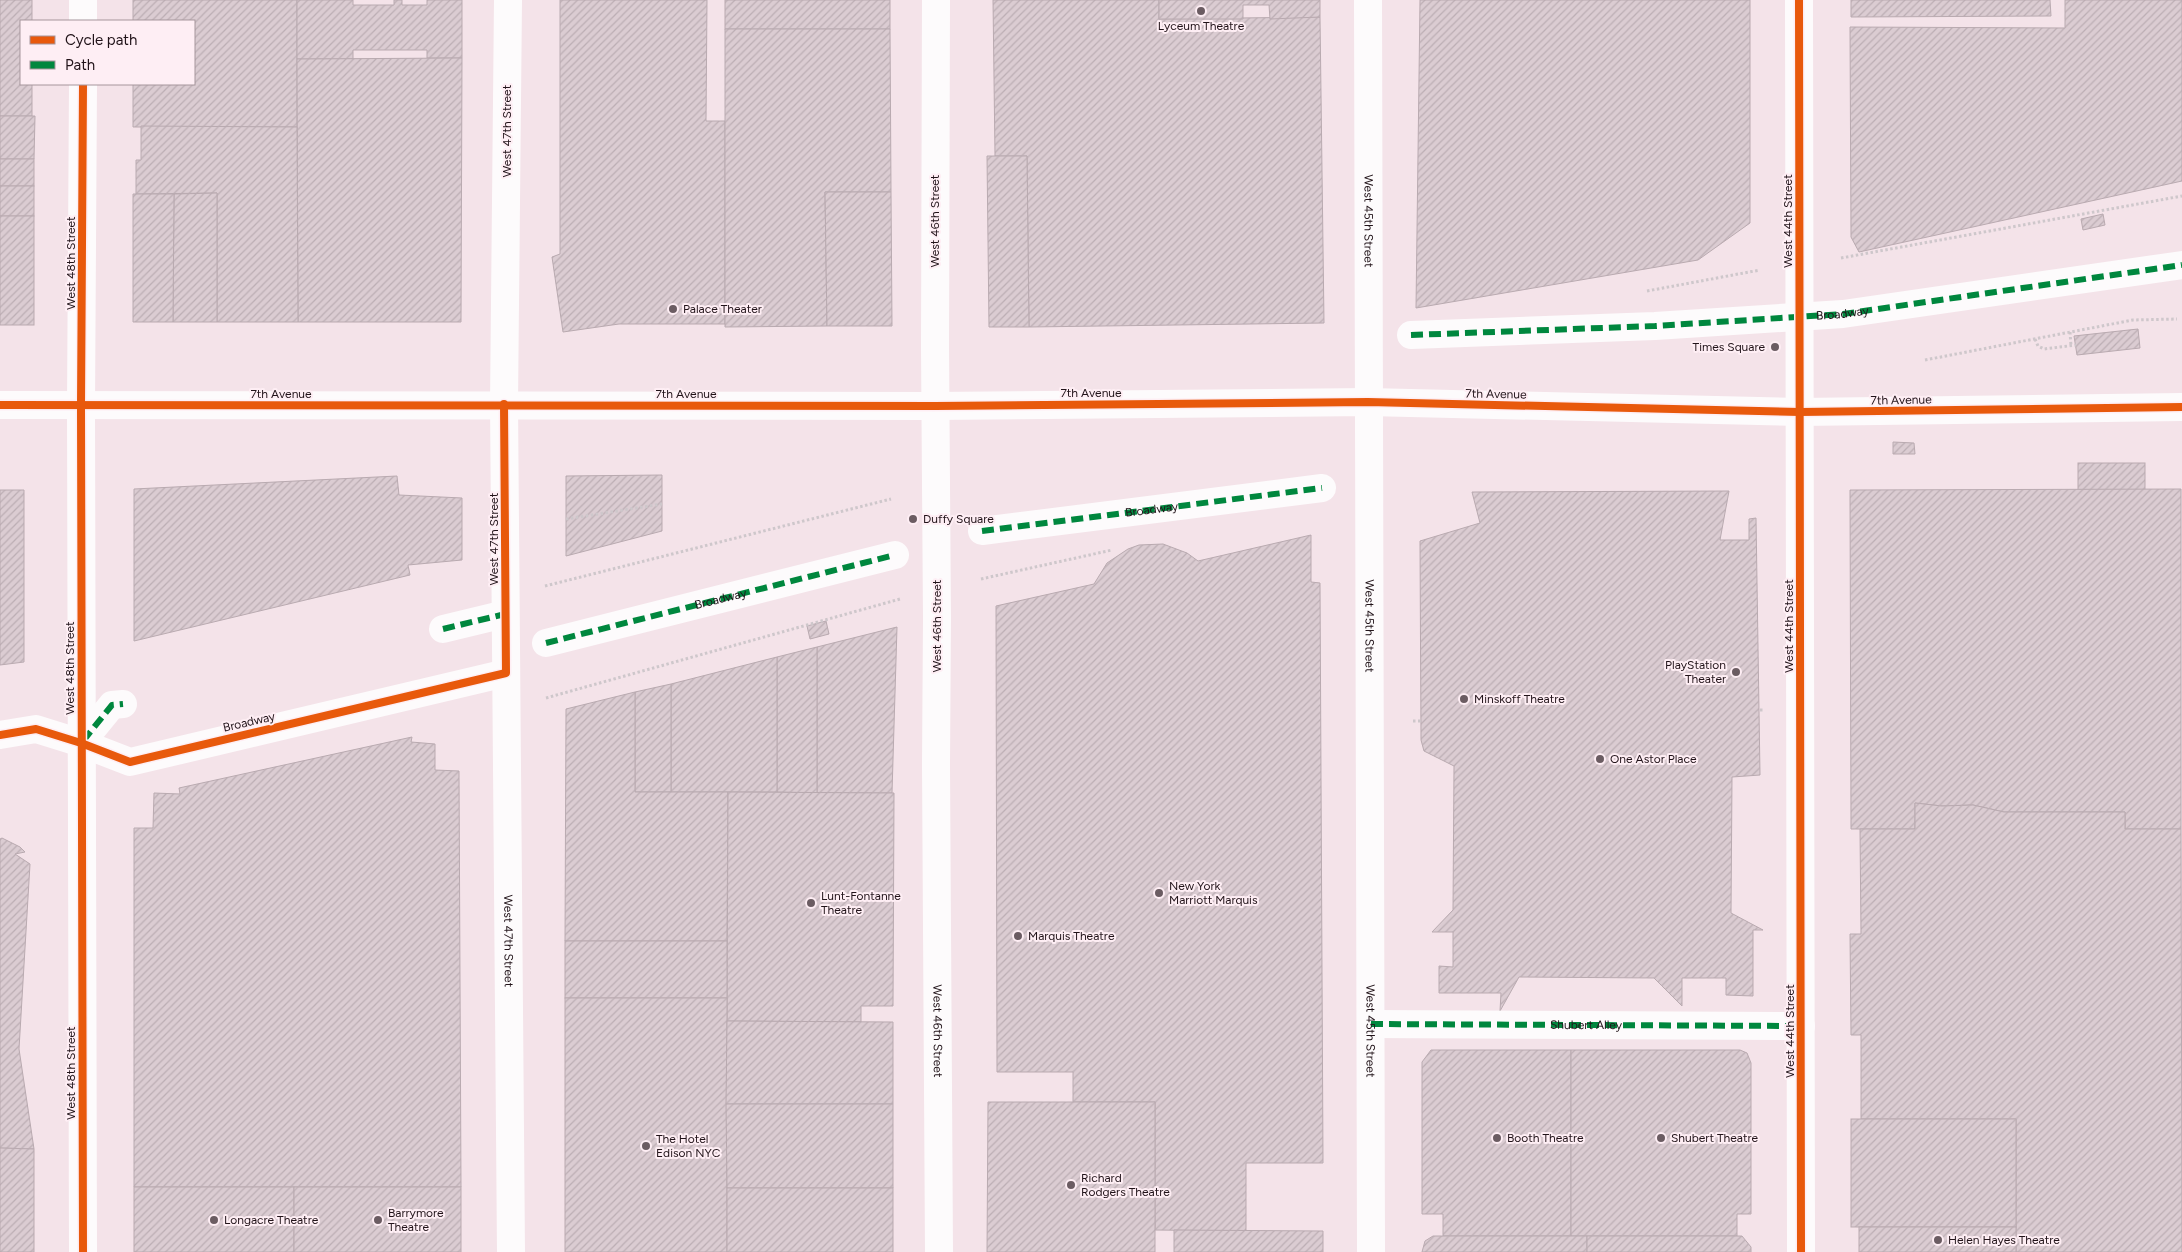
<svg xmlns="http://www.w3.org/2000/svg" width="2182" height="1252" font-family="Figtree,sans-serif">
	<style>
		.building { fill: url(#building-hatch); stroke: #b9aab0 }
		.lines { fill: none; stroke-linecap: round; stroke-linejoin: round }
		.path { stroke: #cec7cb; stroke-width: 3; stroke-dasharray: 2.5 2.5; stroke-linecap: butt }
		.pedestrian { stroke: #fdfbfc; stroke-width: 28 }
		.minor { stroke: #fdfbfc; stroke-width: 28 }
		.secondary { stroke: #fdfbfc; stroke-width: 28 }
		.quiet { stroke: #00873e; stroke-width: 6; stroke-dasharray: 12 6; stroke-linecap: butt }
		.cycleway-casing { stroke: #feeef4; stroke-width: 11 }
		.cycleway { stroke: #e8590c; stroke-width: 8 }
		.poi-dot { fill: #6b5c62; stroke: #feeef4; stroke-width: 2 }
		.labels { text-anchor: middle; stroke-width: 4; stroke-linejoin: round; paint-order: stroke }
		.poi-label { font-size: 12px; fill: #211319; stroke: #feeef4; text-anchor: start }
		.street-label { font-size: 12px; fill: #211319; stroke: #feeef4 }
	</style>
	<defs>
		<pattern id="building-hatch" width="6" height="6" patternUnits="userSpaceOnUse" patternTransform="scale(1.25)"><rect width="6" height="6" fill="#dbccd2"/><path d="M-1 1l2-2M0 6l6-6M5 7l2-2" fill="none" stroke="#bcaeb4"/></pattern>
	</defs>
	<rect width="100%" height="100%" fill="#f4e3e9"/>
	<!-- building -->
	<g class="building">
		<polygon points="0,0 32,0 32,21 21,21 21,84 32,84 32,116 0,116"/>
		<polygon points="133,0 297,0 297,127 133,127 133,84 194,84 194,21 133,21"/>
		<polygon points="297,0 353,0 353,5 394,5 394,0 402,0 402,5 427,5 427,0 462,0 462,58 427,58 427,50 353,50 353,59 297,59"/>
		<polygon points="560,0 707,0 706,121 725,121 725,324 619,324 563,332 552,257 560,254"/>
		<rect x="725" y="0" width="165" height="29"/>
		<polygon points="993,0 1159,0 1159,19 1320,17 1324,323 1029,327 1027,156 995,156"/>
		<polygon points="1159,0 1320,0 1320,17 1270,19 1269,5 1243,5 1243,19 1159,19"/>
		<polygon points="1420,0 1750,0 1750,223 1698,260 1416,308"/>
		<polygon points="1851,0 2050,0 2051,16 1851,17"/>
		<polygon points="2065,0 2182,0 2182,181 1859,252 1851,237 1850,27 2065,28"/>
		<polygon points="725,29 890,29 891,192 825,192 827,326 725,327"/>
		<polygon points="462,58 461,322 298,322 297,59"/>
		<polygon points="0,116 35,116 34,159 0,159"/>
		<polygon points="141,126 297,127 298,322 217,322 217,193 136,194 136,160 141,160"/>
		<polygon points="987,156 1027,156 1029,327 989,327"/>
		<rect x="0" y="159" width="34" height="27"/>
		<rect x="0" y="186" width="34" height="30"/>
		<polygon points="825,192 891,192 892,326 827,326"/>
		<polygon points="217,193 217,322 173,322 174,194"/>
		<polygon points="133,194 174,194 173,322 133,322"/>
		<polygon points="2103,214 2105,225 2083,230 2081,219"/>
		<rect x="0" y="216" width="34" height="109"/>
		<polygon points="2138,329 2140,348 2077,355 2074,336"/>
		<polygon points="1893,442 1914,443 1915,454 1893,454"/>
		<rect x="2078" y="463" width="67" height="27"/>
		<polygon points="662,475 662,531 566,556 566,476"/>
		<polygon points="397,476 399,495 462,498 462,560 408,565 410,575 134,641 134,489"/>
		<polygon points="2181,489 2181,829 2125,829 2125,812 2004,812 1973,805 1942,806 1915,803 1915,829 1851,829 1850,490"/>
		<polygon points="0,490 24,490 24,662 0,665"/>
		<polygon points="1729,491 1720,540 1749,540 1749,519 1756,518 1760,775 1732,777 1731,913 1763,930 1753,930 1753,996 1726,995 1726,978 1682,978 1682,1006 1654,978 1519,977 1500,1011 1501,993 1439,993 1439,966 1453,967 1453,932 1432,932 1453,910 1454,766 1424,751 1421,740 1420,541 1480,523 1472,492"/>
		<polygon points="1311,535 1311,582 1320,583 1323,1163 1246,1163 1246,1231 1155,1230 1155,1102 1073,1102 1073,1072 997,1072 996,606 1094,584 1107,563 1128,549 1139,545 1163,544 1187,553 1198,561"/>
		<polygon points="826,621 829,634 810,639 807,626"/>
		<polygon points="897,627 892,793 817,793 817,647"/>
		<polygon points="817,647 817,793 777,792 777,657"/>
		<polygon points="777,657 777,792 671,792 671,684"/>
		<polygon points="671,684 671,792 635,792 635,692"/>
		<polygon points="635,692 635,792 728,792 727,941 565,941 566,709"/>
		<polygon points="412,737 411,742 435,744 435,770 459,771 461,1187 134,1187 134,828 153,828 154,793 180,794 179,788"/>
		<polygon points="728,792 894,793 893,1006 861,1006 861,1022 727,1021"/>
		<polygon points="1915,803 1942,806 1973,805 2004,812 2125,812 2125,829 2181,829 2182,1252 2016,1252 2016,1119 1861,1119 1861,1035 1851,1035 1850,934 1861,934 1860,829 1915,829"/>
		<polygon points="2,838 20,847 25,852 15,854 30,864 19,1049 34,1149 0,1148 0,839"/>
		<rect x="565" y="941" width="162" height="57"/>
		<rect x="565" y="998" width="162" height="254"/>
		<polygon points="727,1021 893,1022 893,1104 726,1104"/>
		<polygon points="1431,1050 1571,1050 1571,1236 1443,1236 1443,1214 1422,1214 1422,1062"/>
		<polygon points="1571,1050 1740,1050 1747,1053 1751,1063 1751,1214 1737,1214 1737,1236 1571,1236"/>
		<polygon points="988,1102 1155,1102 1155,1252 987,1252"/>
		<polygon points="726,1104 893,1104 893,1188 727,1188"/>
		<rect x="1851" y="1119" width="165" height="108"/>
		<polygon points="0,1148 34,1149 34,1252 0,1252"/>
		<rect x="134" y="1187" width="160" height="65"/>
		<rect x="294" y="1187" width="167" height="65"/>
		<rect x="727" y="1188" width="166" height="64"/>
		<rect x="1859" y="1227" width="157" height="25"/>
		<polygon points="1174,1230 1323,1231 1323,1252 1174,1252"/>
		<polygon points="1433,1236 1587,1236 1587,1252 1422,1252 1425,1241"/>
		<polygon points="1587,1236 1742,1236 1751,1247 1751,1252 1587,1252"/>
	</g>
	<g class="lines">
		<!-- path -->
		<g class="path">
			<polyline points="1841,258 2182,196"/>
			<polyline points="1647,291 1760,270"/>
			<polyline points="2070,332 2071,346"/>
			<polyline points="2035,339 2038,346 2044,349 2076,345"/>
			<polyline points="1925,360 2133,320 2177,319"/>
			<polyline points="566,519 662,504"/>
			<polyline points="981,579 1112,550"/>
			<polyline points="545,586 891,499"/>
			<polyline points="546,698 900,599"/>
			<polyline points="1760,710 1765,710"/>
			<polyline points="1413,721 1421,721"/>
		</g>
		<!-- pedestrian -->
		<g class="pedestrian">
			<path id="s1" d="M1411,335L1655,326L1843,314L2182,265"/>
			<polyline points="982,531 1322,488"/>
			<polyline points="546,643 895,555"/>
			<polyline points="1371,1024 1801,1026"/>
		</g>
		<!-- minor -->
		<g class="minor">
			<path id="s2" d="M508,0L504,404L511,1252"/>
			<polyline points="1799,0 1801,1252"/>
			<polyline points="83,21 83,0"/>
			<polyline points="443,629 505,614"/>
			<polyline points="0,735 36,729 81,743 130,762 506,673"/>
			<polyline points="81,743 112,705 123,704"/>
			<polyline points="83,1252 81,406 83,84"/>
		</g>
		<!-- secondary -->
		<g class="secondary">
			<path id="s3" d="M936,0L935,347L937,619L936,765L939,1252"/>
			<path id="s4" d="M1368,0L1371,1252"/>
			<polyline points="0,405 935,406 1368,402 1800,412 2182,407"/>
		</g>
		<!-- quiet -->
		<g class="quiet">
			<polyline points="1411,335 1655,326 1843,314 2182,265"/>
			<path id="s5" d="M982,531L1322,488"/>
			<polyline points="443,629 505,614"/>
			<path id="s6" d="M546,643L895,555"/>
			<polyline points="83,741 112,705 123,704"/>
			<path id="s7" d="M1371,1024L1801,1026"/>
		</g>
		<defs>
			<g id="cycleway">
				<polyline points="1799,0 1801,1252"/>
				<polyline points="0,405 935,406 1368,402 1800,412 2182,407"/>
				<polyline points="0,735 36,729 81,743 130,762 506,673 504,404"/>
				<polyline points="83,1252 81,406 83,84"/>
			</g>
		</defs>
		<!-- cycleway casing -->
		<use href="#cycleway" class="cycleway-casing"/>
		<!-- cycleway -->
		<use href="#cycleway" class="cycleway"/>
	</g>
	<!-- markers -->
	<g class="poi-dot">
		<circle cx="1201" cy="11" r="5"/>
		<circle cx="673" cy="309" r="5"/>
		<circle cx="1775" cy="347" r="5"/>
		<circle cx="913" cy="519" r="5"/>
		<circle cx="1736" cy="672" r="5"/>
		<circle cx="1464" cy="699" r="5"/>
		<circle cx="1600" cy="759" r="5"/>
		<circle cx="1159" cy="893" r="5"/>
		<circle cx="811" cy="903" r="5"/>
		<circle cx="1018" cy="936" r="5"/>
		<circle cx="1497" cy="1138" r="5"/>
		<circle cx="1661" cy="1138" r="5"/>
		<circle cx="646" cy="1146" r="5"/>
		<circle cx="1071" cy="1185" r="5"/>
		<circle cx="214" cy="1220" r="5"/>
		<circle cx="378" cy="1220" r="5"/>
		<circle cx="1938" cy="1240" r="5"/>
	</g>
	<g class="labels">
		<!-- poi labels -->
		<g class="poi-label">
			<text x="1201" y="30" text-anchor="middle">Lyceum Theatre</text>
			<text x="683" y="313">Palace Theater</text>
			<text x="1765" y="351" text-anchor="end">Times Square</text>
			<text x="923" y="523">Duffy Square</text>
			<text x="1726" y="669" text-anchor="end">PlayStation<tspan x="1726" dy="14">Theater</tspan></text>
			<text x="1474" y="703">Minskoff Theatre</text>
			<text x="1610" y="763">One Astor Place</text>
			<text x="1169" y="890">New York<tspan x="1169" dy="14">Marriott Marquis</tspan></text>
			<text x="821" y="900">Lunt-Fontanne<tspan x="821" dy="14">Theatre</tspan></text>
			<text x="1028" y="940">Marquis Theatre</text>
			<text x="1507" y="1142">Booth Theatre</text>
			<text x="1671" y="1142">Shubert Theatre</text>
			<text x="656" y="1143">The Hotel<tspan x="656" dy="14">Edison NYC</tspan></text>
			<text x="1081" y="1182">Richard<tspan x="1081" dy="14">Rodgers Theatre</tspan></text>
			<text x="388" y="1217">Barrymore<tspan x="388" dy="14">Theatre</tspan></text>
			<text x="224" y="1224">Longacre Theatre</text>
			<text x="1948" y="1244">Helen Hayes Theatre</text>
		</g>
		<!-- street labels -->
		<g class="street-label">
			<text transform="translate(507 131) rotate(-90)" y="4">West 47th Street</text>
			<text transform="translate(935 221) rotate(-90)" y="4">West 46th Street</text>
			<text dy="4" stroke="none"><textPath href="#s4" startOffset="221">West 45th Street</textPath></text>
			<text transform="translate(1788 221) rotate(-90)" y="4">West 44th Street</text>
			<text transform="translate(71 263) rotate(-90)" y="4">West 48th Street</text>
			<text dy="4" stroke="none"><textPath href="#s1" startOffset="432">Broadway</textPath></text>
			<text x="1091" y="397">7th Avenue</text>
			<text x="281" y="398">7th Avenue</text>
			<text x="686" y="398">7th Avenue</text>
			<text transform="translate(1496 394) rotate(1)" y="4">7th Avenue</text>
			<text transform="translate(1901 400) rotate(-1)" y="4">7th Avenue</text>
			<text dy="4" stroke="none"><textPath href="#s5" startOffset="171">Broadway</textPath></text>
			<text transform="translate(494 539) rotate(-90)" y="4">West 47th Street</text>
			<text dy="4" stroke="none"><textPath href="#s6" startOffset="180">Broadway</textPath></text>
			<text transform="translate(937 626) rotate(-90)" y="4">West 46th Street</text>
			<text dy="4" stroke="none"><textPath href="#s4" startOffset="626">West 45th Street</textPath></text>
			<text transform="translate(1789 626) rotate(-90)" y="4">West 44th Street</text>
			<text transform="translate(70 668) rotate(-90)" y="4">West 48th Street</text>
			<text transform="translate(249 722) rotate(-13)" y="4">Broadway</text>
			<text dy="4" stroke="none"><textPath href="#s2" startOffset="941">West 47th Street</textPath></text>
			<text dy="4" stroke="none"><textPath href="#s7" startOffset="215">Shubert Alley</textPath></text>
			<text dy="4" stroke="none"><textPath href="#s3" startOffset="1031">West 46th Street</textPath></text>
			<text dy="4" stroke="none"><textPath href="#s4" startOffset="1031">West 45th Street</textPath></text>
			<text transform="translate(1790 1031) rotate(-90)" y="4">West 44th Street</text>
			<text transform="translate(71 1073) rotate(-90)" y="4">West 48th Street</text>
		</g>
	</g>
	<!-- legend -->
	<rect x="20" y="20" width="175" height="65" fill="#feeef4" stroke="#a6969c"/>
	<rect x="30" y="36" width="25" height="8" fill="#e8590c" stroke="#a6969c"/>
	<text x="65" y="45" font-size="15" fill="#211319">Cycle path</text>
	<rect x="30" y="61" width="25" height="8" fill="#00873e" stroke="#a6969c"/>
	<text x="65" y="70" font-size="15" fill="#211319">Path</text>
</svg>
